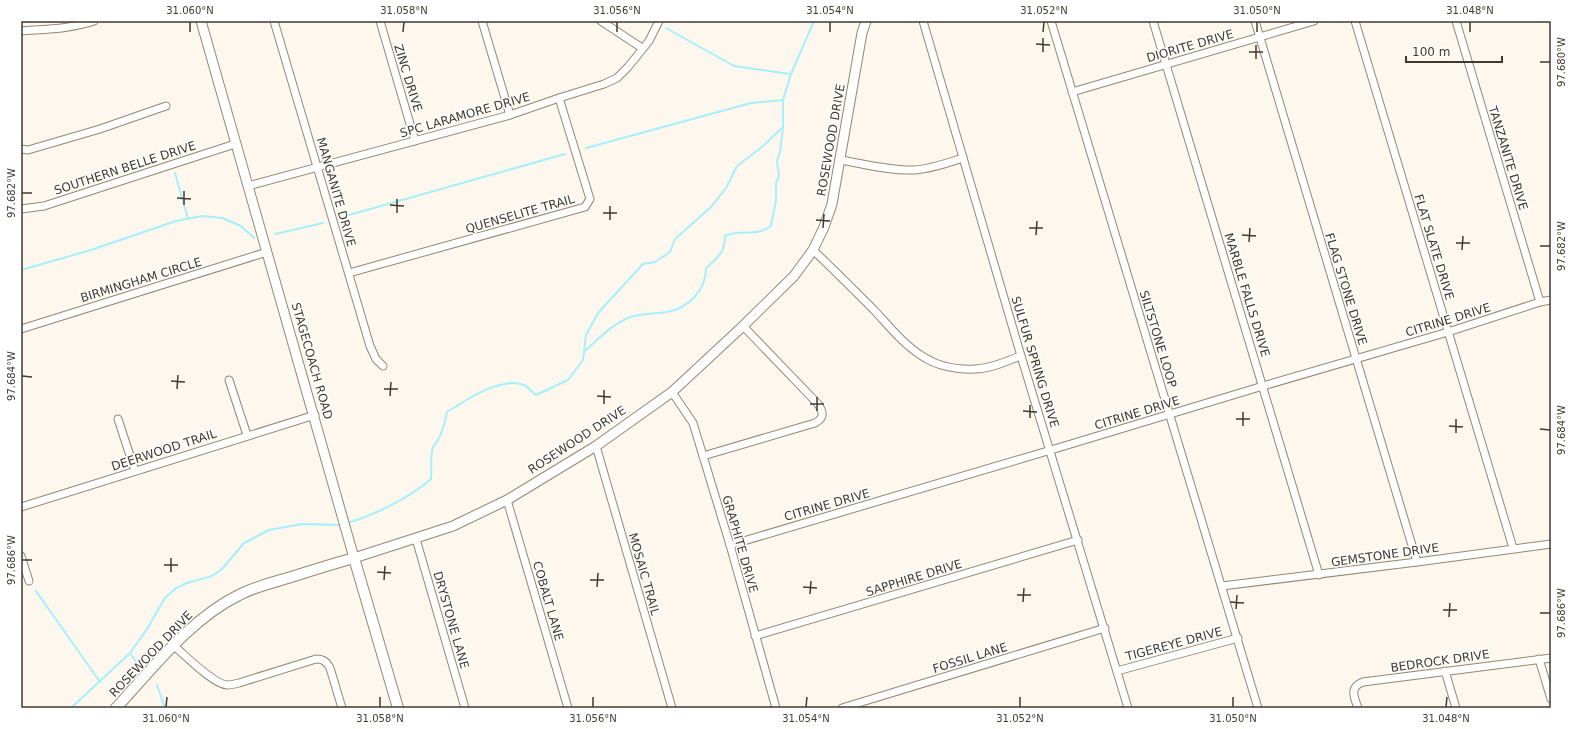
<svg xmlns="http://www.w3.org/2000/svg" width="1572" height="729" font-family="'DejaVu Sans',sans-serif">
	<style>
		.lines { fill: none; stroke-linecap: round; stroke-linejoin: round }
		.stream { stroke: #a7effa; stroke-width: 2 }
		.minor-casing { stroke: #958771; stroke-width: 9 }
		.tertiary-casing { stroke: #958771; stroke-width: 11 }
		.secondary-casing { stroke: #958771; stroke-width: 12 }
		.minor { stroke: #fff; stroke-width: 7 }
		.tertiary { stroke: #fff; stroke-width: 9 }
		.secondary { stroke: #fff; stroke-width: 10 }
		.ticks { fill: none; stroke: #403a30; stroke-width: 1.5 }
		.labels { text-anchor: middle; stroke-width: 3; stroke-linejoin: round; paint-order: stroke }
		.street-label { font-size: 12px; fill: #403a30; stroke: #fff }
		.neatline { fill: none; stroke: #403a30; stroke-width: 1.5 }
		.ticks-label { font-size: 10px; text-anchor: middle; fill: #403a30 }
	</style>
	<rect width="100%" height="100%" fill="#fef7ee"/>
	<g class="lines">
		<!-- stream -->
		<g class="stream">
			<polyline points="666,28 734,66 790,74"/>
			<polyline points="586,148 751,103 783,100"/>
			<polyline points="175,173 188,219"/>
			<polyline points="342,217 565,154"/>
			<polyline points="275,234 323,223"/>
			<polyline points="21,270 91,250 176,221 202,216 222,218 241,226 254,238"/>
			<path d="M586,350C599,338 613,324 630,317C642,313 654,314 667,312C689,308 706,290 706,268C718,257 725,253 725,236C740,229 757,237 771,226L776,200V183L779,176L777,161L780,152L783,127"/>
			<path d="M347,523C373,516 411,497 431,479C432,470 430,454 433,447C434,445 437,442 438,440C443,431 445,422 447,412C466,400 501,376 524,385C528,387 532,392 536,395L568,380L583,360L586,335L598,313L643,264L655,262L670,252L675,239L711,207L726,188L737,166L762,147L783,127V100L791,74L814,21"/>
			<polyline points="36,591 100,682"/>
			<polyline points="130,653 136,662"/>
			<polyline points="157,685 165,708"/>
			<polyline points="71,708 130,653 147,629 165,598 176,588 187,583 212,576 222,569 244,543 269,530 302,524 341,525"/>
		</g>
		<defs>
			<g id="minor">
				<polyline points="274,21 370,346 376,359 383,366"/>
				<polyline points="380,21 415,141"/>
				<polyline points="482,21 510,115"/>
				<polyline points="601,21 642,48"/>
				<polyline points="923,21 1021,356 1128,708"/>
				<polyline points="1051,21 1258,708"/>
				<polyline points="1153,21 1319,575"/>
				<polyline points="1255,21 1417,562"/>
				<polyline points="1355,21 1513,548"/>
				<polyline points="1456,21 1540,302"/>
				<path d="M21,31C46,29 70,29 94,21"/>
				<polyline points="1072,92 1314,21"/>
				<polyline points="21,149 28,150 100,129 166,106"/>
				<path d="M841,160C864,164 890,171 914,170C931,169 947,163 963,158"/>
				<polyline points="248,186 510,115 559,98 604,84 617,78 628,67 649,41 659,21"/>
				<polyline points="21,209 44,206 235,144"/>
				<path d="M813,250C834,270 854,290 874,310C889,326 903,344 922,356C937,366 957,370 975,369C991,369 1006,361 1021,356"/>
				<polyline points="349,273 585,207 590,199 559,98"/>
				<polyline points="21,329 267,252"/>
				<polyline points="229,380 247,435"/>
				<polyline points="672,392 693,423 730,545 776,708"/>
				<polyline points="118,419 135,471"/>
				<polyline points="596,446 672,708"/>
				<path d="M703,456L815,423C824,418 824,413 818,404L743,326"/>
				<polyline points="507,500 568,708"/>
				<polyline points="21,507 315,415"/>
				<polyline points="416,539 465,708"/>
				<polyline points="730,545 1051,450 1263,386 1448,332 1540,302 1551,300"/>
				<polyline points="21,556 29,581"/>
				<polyline points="1222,586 1417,562 1551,544"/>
				<polyline points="755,636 1078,540"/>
				<path d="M174,646C185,655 213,684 227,685C230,685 235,684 239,683L316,659C323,659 326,661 330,668L342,708"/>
				<polyline points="1539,659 1551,699"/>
				<polyline points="1117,671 1238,638"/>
				<polyline points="1445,671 1456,708"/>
				<polyline points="842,708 1105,628"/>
				<path d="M1358,708C1354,697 1349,687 1363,682L1551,658"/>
			</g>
			<polyline id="tertiary" points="201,21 354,558 453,526 507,500 596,446 672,392 743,326 794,276 813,250 824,227 832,204 862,33 866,21"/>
			<path id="secondary" d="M116,708C152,669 190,619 239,595C254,587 271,583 288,578C310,571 332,564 354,558L398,708"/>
		</defs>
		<!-- minor casing -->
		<use href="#minor" class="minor-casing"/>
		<!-- tertiary casing -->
		<use href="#tertiary" class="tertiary-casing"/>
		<!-- secondary casing -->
		<use href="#secondary" class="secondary-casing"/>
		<!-- minor -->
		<use href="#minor" class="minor"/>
		<!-- tertiary -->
		<use href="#tertiary" class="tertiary"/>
		<!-- secondary -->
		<use href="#secondary" class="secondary"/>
	</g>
	<!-- ticks -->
	<path class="ticks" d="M190,32V22M403,32L404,22M617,32V22M830,32V22M1043,32L1044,22M1257,32V22M1470,32V22M1036,44L1050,45M1043,52V38M1249,52H1263M1256,59V45M1540,62H1550M22,193H32M177,198L191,199M184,205V191M390,205L404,206M397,213V199M603,213H617M610,220V206M816,220L830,221M823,228L824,214M1029,228H1043M1036,235L1037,221M1242,235L1256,236M1249,242L1250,228M1456,243H1470M1540,246H1550M1462,250L1463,236M22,376L32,377M171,381L185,382M177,389L178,375M384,389H398M390,396L391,382M597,396L611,397M604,404V390M810,404H824M817,411V397M1023,411L1037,412M1030,418V405M1236,419H1250M1243,426V412M1449,426L1463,427M1540,429L1550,430M1456,433V419M22,560H32M164,565H178M171,572V558M377,572L391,573M384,580L385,566M590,580H604M597,587L598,573M803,587L817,588M810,594L811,581M1017,595H1031M1023,602L1024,588M1230,602L1244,603M1236,609L1237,595M1443,610H1457M1540,613H1550M1449,617L1450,603M166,707L167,697M380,707V697M593,707V697M806,707L807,697M1020,707V697M1233,707V697M1446,707L1447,697"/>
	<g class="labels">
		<!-- street labels -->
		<g class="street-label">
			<text transform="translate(1190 46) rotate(-16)" y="4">DIORITE DRIVE</text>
			<text transform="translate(408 78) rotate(73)" y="4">ZINC DRIVE</text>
			<text transform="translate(465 115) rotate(-16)" y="4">SPC LARAMORE DRIVE</text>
			<text transform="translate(831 140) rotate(-80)" y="4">ROSEWOOD DRIVE</text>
			<text transform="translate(1508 158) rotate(73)" y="4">TANZANITE DRIVE</text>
			<text transform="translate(125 168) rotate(-18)" y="4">SOUTHERN BELLE DRIVE</text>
			<text transform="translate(336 192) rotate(74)" y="4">MANGANITE DRIVE</text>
			<text transform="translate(520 214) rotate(-16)" y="4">QUENSELITE TRAIL</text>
			<text transform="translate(1434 247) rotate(73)" y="4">FLAT SLATE DRIVE</text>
			<text transform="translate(141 280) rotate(-17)" y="4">BIRMINGHAM CIRCLE</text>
			<text transform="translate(1346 289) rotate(73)" y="4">FLAG STONE DRIVE</text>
			<text transform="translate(1247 295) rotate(73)" y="4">MARBLE FALLS DRIVE</text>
			<text transform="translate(1448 320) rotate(-17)" y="4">CITRINE DRIVE</text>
			<text transform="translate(1158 339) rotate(73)" y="4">SILTSTONE LOOP</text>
			<text transform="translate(312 361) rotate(74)" y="4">STAGECOACH ROAD</text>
			<text transform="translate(1035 362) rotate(73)" y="4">SULFUR SPRING DRIVE</text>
			<text transform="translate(1137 413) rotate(-17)" y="4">CITRINE DRIVE</text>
			<text transform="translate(577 440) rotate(-33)" y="4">ROSEWOOD DRIVE</text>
			<text transform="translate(164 450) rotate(-18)" y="4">DEERWOOD TRAIL</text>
			<text transform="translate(827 505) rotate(-16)" y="4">CITRINE DRIVE</text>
			<text transform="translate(740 544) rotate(74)" y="4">GRAPHITE DRIVE</text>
			<text transform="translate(1385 555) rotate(-8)" y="4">GEMSTONE DRIVE</text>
			<text transform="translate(644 574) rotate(74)" y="4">MOSAIC TRAIL</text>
			<text transform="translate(914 578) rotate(-17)" y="4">SAPPHIRE DRIVE</text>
			<text transform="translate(548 601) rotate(74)" y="4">COBALT LANE</text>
			<text transform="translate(451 620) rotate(74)" y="4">DRYSTONE LANE</text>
			<text transform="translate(1174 644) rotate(-15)" y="4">TIGEREYE DRIVE</text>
			<text transform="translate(151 654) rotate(-46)" y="4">ROSEWOOD DRIVE</text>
			<text transform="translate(970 658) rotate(-17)" y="4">FOSSIL LANE</text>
			<text transform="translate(1440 661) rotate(-8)" y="4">BEDROCK DRIVE</text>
		</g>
	</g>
	<!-- border -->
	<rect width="1572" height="729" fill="none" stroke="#ffffff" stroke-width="44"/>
	<!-- scale -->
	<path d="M1406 56v6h96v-6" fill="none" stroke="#403a30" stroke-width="2"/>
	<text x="1412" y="56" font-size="12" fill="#403a30" stroke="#ffffff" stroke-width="3" paint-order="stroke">100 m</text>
	<rect x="22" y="22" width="1528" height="685" class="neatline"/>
	<g class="ticks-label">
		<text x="190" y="14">31.060°N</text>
		<text x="404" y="14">31.058°N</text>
		<text x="617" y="14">31.056°N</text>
		<text x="830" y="14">31.054°N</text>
		<text x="1044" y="14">31.052°N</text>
		<text x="1257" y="14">31.050°N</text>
		<text x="1470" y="14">31.048°N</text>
		<text transform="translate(1561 62) rotate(-90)" y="4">97.680°W</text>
		<text transform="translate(11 193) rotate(-90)" y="4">97.682°W</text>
		<text transform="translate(1561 246) rotate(-90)" y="4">97.682°W</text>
		<text transform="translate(11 376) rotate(-90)" y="4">97.684°W</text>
		<text transform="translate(1561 430) rotate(-90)" y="4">97.684°W</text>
		<text transform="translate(11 560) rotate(-90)" y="4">97.686°W</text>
		<text transform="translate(1561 613) rotate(-90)" y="4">97.686°W</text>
		<text x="166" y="722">31.060°N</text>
		<text x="380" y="722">31.058°N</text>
		<text x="593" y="722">31.056°N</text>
		<text x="806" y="722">31.054°N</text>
		<text x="1020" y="722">31.052°N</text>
		<text x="1233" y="722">31.050°N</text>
		<text x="1446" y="722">31.048°N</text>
	</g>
</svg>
